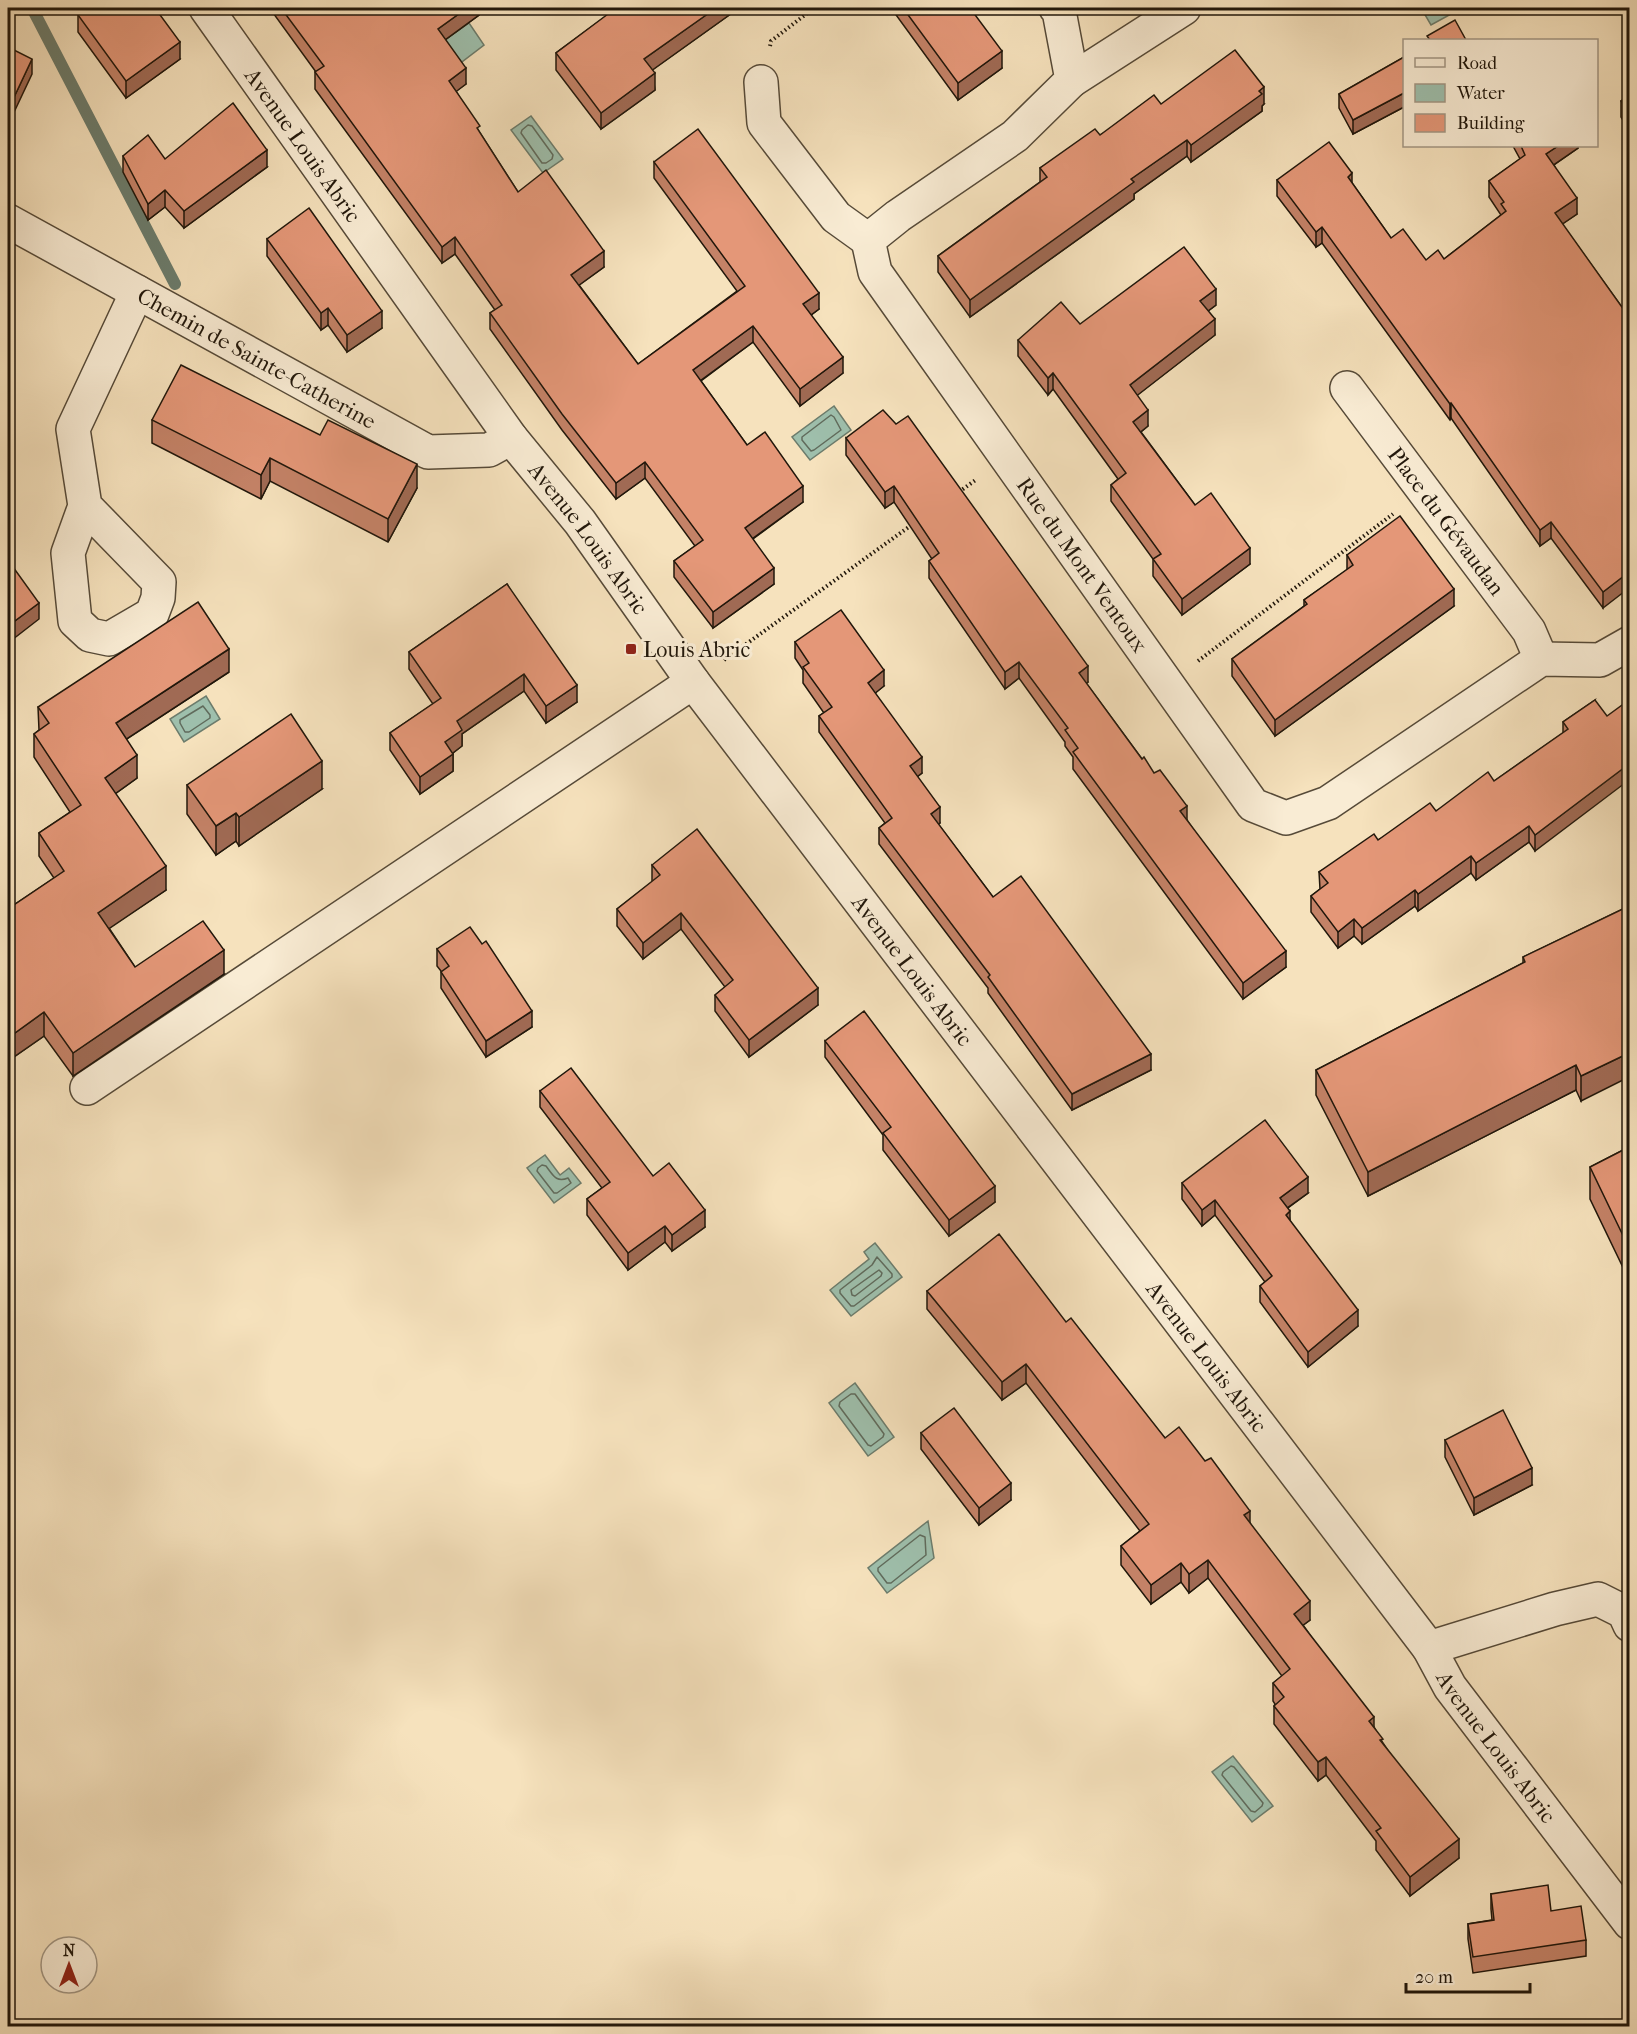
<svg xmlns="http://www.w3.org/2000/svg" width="1637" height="2034" font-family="'IM FELL French Canon',serif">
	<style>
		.water { fill: #9ebfac; stroke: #6c7c6c; stroke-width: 1.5 }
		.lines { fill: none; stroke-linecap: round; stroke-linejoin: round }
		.shore { stroke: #606b5c; stroke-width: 1.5 }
		.stream { stroke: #6c7c6c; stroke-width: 12 }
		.minor-casing { stroke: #564a38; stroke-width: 36 }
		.path { stroke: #21170b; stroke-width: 4; stroke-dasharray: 1.5 3; stroke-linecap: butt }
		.minor { stroke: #f9ecd4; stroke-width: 33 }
		.wall { fill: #c48267; stroke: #21170b; stroke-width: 1.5 }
		.shaded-wall { fill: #a06a54; stroke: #21170b; stroke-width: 1.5 }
		.building { fill: #e49778; stroke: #21170b; stroke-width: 1.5 }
		.poi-dot { fill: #8f2418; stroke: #f9ecd4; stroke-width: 2 }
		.labels { text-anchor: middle; stroke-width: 6; stroke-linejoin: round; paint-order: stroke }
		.street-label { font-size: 22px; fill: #21170b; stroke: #f9ecd4 }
		.poi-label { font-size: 22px; fill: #21170b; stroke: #f9ecd4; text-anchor: start }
	</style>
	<rect width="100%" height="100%" fill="#f6e2bd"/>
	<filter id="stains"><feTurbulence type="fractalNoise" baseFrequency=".00333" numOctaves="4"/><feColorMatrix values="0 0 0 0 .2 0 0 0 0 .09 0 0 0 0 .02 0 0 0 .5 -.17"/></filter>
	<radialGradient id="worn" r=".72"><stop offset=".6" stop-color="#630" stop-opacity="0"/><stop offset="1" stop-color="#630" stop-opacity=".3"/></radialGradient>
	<!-- water -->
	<g class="water">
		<polygon points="1421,8 1462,8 1431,25"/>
		<polygon points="469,23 484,45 450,71 425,54"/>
		<polygon points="531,116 563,159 543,173 511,130"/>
		<polygon points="834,406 851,430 810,460 792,437"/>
		<polygon points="206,696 220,719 184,742 170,719"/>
		<polygon points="545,1155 560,1175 569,1168 581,1183 554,1203 527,1168"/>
		<polygon points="875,1243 902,1277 851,1316 830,1290 869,1259 864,1252"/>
		<polygon points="855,1383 894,1437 868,1456 829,1403"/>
		<polygon points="928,1521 934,1558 887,1593 868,1568"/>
		<polygon points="1233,1756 1273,1806 1252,1822 1212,1772"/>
	</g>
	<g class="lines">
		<!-- shore -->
		<g class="shore">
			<polygon points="528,125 532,126 553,155 552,159 546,163 542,163 521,133 522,130"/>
			<polygon points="831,415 834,417 841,430 814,450 811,451 802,440 802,437"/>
			<polygon points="203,706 210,715 210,718 189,732 185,732 180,723 180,720"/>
			<path d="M542,1165L546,1166C553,1175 556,1183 568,1178L571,1183L557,1193H554L537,1171L538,1168Z"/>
			<polygon points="877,1257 892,1274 892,1277 854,1306 851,1306 840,1293 840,1290 872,1265"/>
			<polygon points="879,1270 882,1273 881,1276 855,1296 852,1295 851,1290"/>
			<polygon points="851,1394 855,1394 884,1434 883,1437 871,1446 868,1445 839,1406 840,1402"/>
			<polygon points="920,1535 925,1537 926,1555 891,1583 887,1583 878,1571 878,1568"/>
			<polygon points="1231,1766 1234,1767 1263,1803 1262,1806 1255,1812 1251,1811 1222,1775 1223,1772"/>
		</g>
		<!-- stream -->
		<polyline class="stream" points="32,8 175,284"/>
		<defs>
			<g id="minor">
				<path id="s1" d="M206,8L511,438L580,522L693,682L1429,1648L1450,1687L1630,1923"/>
				<path id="s2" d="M1056,8L1059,11L1072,80L1015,136L898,216L868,240L875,272L1253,805L1286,818L1328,803L1541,659L1600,660L1630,643"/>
				<polyline points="1072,80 1184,8"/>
				<polyline points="761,82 764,123 836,217 868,240"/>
				<path id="s3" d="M8,221L428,452L489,450L511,438"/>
				<path id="s4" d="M1347,388L1529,631L1541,659"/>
				<polyline points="85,506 159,582 158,598 152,614 109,639 90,635 75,621 68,553 85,506 73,429 137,292"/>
				<polyline points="87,1088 693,682"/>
				<polyline points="1429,1648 1555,1609 1598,1599 1624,1612 1630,1625"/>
			</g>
		</defs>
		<!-- minor casing -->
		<use href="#minor" class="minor-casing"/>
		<!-- path -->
		<g class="path">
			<polyline points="770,46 771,41 814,8"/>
			<polyline points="959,492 977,479"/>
			<polyline points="724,660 913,524"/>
			<polyline points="1198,661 1393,514"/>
		</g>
		<!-- minor -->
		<use href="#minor" class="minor"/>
	</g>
	<!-- wall -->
	<g class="wall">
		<polygon points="263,8 479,8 479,15 445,40 466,84 456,91 480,133 518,192 604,267 579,285 638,364 737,291 654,178 654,162 819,309 811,315 843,373 800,406 753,342 701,381 747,445 803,502 753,539 774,584 713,628 674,577 674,561 695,546 645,478 616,499 562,430 490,329 490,313 495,310 455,254 442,263 315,89 315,72 316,72 271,10 267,13"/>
		<polygon points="606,8 739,8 652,70 655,90 601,129 556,70 556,53 606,16"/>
		<polygon points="891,8 970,8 1002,68 958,100"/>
		<polygon points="78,15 180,59 126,98 78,32"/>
		<polygon points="1404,57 1404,107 1353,134 1339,108 1339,94"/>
		<polygon points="1629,96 1629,130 1621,117 1621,101"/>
		<polygon points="1161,104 1264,104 1262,106 1262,111 1191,162 1187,156 1134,194 1134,199 970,317 938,272 938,256 1040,182 1040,168 1100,135"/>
		<polygon points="1513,146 1578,146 1578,148 1554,165 1577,214 1562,224 1629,317 1603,608 1551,538 1540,546 1451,418 1450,420 1322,243 1316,247 1277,196 1277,180 1352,183 1391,238 1426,260 1444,259 1501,215 1489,197 1489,181 1520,159"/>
		<polygon points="123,156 165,159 267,167 184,228 165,207 148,220 123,172"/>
		<polygon points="267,239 382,328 347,352 328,325 321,330 267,256"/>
		<polygon points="1216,305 1208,311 1215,335 1137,395 1148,426 1141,432 1195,505 1250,564 1182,615 1153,576 1153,559 1111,501 1111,485 1118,479 1053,389 1048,395 1018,356 1018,340 1080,324"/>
		<polygon points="152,420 320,435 417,488 388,542 270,481 261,499 152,443"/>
		<polygon points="846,438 1088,682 1086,683 1187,820 1286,967 1243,999 1073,769 1073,757 1065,746 1065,742 1019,678 1005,689 929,578 929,561 932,559 894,502 885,508 846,455"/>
		<polygon points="1347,555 1454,606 1275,736 1232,676 1232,659 1304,606 1304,600 1347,570"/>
		<polygon points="507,584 577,702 546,723 524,691 462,734 462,746 453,753 453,771 420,794 390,750 390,733 433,704 409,669 409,652"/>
		<polygon points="795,642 884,686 875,693 922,773 917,777 940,823 938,824 993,897 1151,1070 1072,1110 988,993 988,988 879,844 879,828 885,823 819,732 819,716 824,713 803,683 803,670 795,658"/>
		<polygon points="229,672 126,739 137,778 115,794 166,890 109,928 135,967 224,974 73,1076 44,1036 8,1061 8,909 54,878 39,856 39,833 70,812 34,757 34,734 39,730 38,707"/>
		<polygon points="1595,700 1535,851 1529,842 1476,880 1471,873 1418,911 1415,906 1362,944 1354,936 1338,948 1311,912 1311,896 1320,889 1319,872 1378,840 1436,811 1494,781 1563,733 1563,722"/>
		<polygon points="187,785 322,789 239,846 236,841 216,855 187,814"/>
		<polygon points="652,865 818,1005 749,1057 715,1011 715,995 725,987 681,929 643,959 617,926 617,909 652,882"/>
		<polygon points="1629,906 1581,1101 1576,1090 1368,1196 1316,1095 1316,1070 1523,963 1523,957"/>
		<polygon points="437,949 532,1027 486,1057 441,988 441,971 437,966"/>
		<polygon points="825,1041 995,1202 949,1236 883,1150 883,1135 825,1057"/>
		<polygon points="540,1091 653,1176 705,1227 672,1251 665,1242 628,1270 587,1215 587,1199 602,1188 540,1107"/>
		<polygon points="1629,1147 1629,1280 1590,1199 1590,1167"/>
		<polygon points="1182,1183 1308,1193 1288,1208 1290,1221 1358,1326 1308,1367 1260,1302 1260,1286 1265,1282 1215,1215 1202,1226 1182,1199"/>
		<polygon points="927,1291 1066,1322 1165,1438 1250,1523 1310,1620 1303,1625 1374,1727 1383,1743 1459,1858 1410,1896 1376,1850 1376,1841 1326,1775 1318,1781 1274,1724 1274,1706 1275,1704 1273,1701 1273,1683 1282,1676 1208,1578 1189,1593 1181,1582 1151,1604 1121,1565 1121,1546 1140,1531 1026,1383 1002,1400 927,1309"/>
		<polygon points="921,1433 1011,1500 979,1525 921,1449"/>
		<polygon points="1445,1440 1532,1485 1474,1515 1445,1457"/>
		<polygon points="1491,1894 1551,1911 1586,1940 1586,1956 1473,1973 1468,1939 1468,1924 1492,1920 1491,1909"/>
	</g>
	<!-- shaded-wall -->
	<g class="shaded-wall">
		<polygon points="267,8 271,8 271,10 267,13"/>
		<polygon points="467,8 479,8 479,15 438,45 438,29"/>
		<polygon points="716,8 739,8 644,76 644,59"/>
		<polygon points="180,42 180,59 126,98 126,81"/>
		<polygon points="1002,51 1002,68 958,100 958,83"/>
		<polygon points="32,59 32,74 8,125 8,110"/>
		<polygon points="466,68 466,84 449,97 449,81"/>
		<polygon points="655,73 655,90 601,129 601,113"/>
		<polygon points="1264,87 1264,104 1262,106 1262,111 1191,162 1191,145"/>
		<polygon points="1404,93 1404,107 1353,134 1353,120"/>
		<polygon points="1187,140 1187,156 1134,194 1134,199 970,317 970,300 1131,179"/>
		<polygon points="1558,146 1578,146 1578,148 1546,170 1546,154"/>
		<polygon points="267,150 267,167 184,228 184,211"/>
		<polygon points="1352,173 1352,189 1348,177"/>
		<polygon points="165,190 165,207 148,220 148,204"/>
		<polygon points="1577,198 1577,214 1555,229 1555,213"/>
		<polygon points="1322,227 1322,243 1316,247 1316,232"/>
		<polygon points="455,237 455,254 442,263 442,247"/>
		<polygon points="604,251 604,267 571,291 571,275"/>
		<polygon points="1216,289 1216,305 1200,317 1200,301"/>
		<polygon points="819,293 819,309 803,321 803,304"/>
		<polygon points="328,308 328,325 321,330 321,313"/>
		<polygon points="382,311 382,328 347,352 347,335"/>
		<polygon points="1215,319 1215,335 1130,401 1130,385"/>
		<polygon points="753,326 753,342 693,386 693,370"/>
		<polygon points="843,357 843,373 800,406 800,389"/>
		<polygon points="1053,373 1053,389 1048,395 1048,378"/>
		<polygon points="1451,403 1451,418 1450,420 1450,404"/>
		<polygon points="1148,410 1148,426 1133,438 1133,422"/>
		<polygon points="10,418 10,438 8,439 8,420"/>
		<polygon points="270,458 270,481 261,499 261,475"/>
		<polygon points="645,462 645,478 616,499 616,483"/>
		<polygon points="417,464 417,488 388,542 388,519"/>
		<polygon points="803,486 803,502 745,544 745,528"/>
		<polygon points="894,486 894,502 885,508 885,492"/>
		<polygon points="1551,522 1551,538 1540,546 1540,530"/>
		<polygon points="1250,548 1250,564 1182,615 1182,599"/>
		<polygon points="774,568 774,584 713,628 713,612"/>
		<polygon points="1629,572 1629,588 1603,608 1603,592"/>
		<polygon points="1454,589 1454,606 1275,736 1275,720"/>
		<polygon points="39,603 39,619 8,643 8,626"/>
		<polygon points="229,649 229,672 116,746 116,723"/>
		<polygon points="1019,662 1019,678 1005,689 1005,672"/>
		<polygon points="1088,666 1088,682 1079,689 1079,673"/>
		<polygon points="884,670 884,686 868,699 868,683"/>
		<polygon points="524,674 524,691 462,734 462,746 445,759 445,742 457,721"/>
		<polygon points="577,685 577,702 546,723 546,706"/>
		<polygon points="453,754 453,771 420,794 420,777"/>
		<polygon points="137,755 137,778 105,801 105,778"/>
		<polygon points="922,757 922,773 910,782 910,766"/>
		<polygon points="322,761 322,789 239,846 239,817"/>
		<polygon points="1629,764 1629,780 1535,851 1535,835"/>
		<polygon points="1187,806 1187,822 1180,811"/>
		<polygon points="940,807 940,823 931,830 931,814"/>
		<polygon points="236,813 236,841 216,855 216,826"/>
		<polygon points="1529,826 1529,842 1476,880 1476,863"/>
		<polygon points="1471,856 1471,873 1418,911 1418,894"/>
		<polygon points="166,866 166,890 98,936 98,913"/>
		<polygon points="1415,890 1415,906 1362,944 1362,928"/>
		<polygon points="681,913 681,929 643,959 643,943"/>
		<polygon points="1354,919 1354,936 1338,948 1338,932"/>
		<polygon points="224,950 224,974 73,1076 73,1053"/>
		<polygon points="1286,951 1286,967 1243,999 1243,983"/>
		<polygon points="818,988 818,1005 749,1057 749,1040"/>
		<polygon points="532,1011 532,1027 486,1057 486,1041"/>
		<polygon points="44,1012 44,1036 8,1061 8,1038"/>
		<polygon points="1629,1053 1629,1077 1581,1101 1581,1076"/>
		<polygon points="1151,1054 1151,1070 1072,1110 1072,1094"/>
		<polygon points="1576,1065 1576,1090 1368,1196 1368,1172"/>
		<polygon points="1308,1177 1308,1193 1280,1213 1280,1198"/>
		<polygon points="995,1186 995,1202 949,1236 949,1220"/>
		<polygon points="1215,1200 1215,1215 1202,1226 1202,1210"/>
		<polygon points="705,1210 705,1227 672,1251 672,1235"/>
		<polygon points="1290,1211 1290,1227 1286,1215"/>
		<polygon points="665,1226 665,1242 628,1270 628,1253"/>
		<polygon points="1358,1310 1358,1326 1308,1367 1308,1352"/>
		<polygon points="1026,1364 1026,1383 1002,1400 1002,1382"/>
		<polygon points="1532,1468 1532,1485 1474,1515 1474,1498"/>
		<polygon points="1011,1483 1011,1500 979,1525 979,1508"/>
		<polygon points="1250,1511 1250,1529 1244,1515"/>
		<polygon points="1208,1560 1208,1578 1189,1593 1189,1574"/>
		<polygon points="1181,1563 1181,1582 1151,1604 1151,1585"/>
		<polygon points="1310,1601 1310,1620 1294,1632 1294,1614"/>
		<polygon points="1374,1717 1374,1735 1369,1721"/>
		<polygon points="1326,1757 1326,1775 1318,1781 1318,1762"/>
		<polygon points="1459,1839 1459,1858 1410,1896 1410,1877"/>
	</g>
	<!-- building -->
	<g class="building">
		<polygon points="88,8 155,8 180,42 126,81 78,15"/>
		<polygon points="281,8 467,8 438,29 466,68 449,81 480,126 477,128 518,192 546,170 604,251 571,275 638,364 745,286 654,162 698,129 819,293 803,304 843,357 800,389 753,326 693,370 747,445 765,432 803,486 745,528 774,568 713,612 674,561 703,540 645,462 616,483 562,414 490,313 502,305 455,237 442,247 315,72 324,66"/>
		<polygon points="609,8 716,8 644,59 655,73 601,113 556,53 612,11"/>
		<polygon points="903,8 970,8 1002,51 958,83"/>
		<polygon points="1455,20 1466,40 1430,40 1427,36"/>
		<polygon points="8,47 32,59 8,110"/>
		<polygon points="1235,50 1264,87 1259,91 1262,94 1191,145 1187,140 1131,179 1134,182 970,300 938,256 1047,177 1040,168 1095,129 1100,135 1154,95 1161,104"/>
		<polygon points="1404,57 1404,93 1353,120 1339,94"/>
		<polygon points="1629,96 1629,114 1621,101"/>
		<polygon points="233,103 267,150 184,211 165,190 148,204 123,156 148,135 165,159"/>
		<polygon points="1329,142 1352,173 1348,177 1391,238 1403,229 1426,260 1438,250 1444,259 1506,211 1501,204 1504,202 1489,181 1525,155 1521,146 1558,146 1546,154 1577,198 1555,213 1629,317 1629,572 1603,592 1551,522 1540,530 1451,403 1450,404 1322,227 1316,232 1277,180"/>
		<polygon points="309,208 382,311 347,335 328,308 321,313 267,239"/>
		<polygon points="1184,247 1216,289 1200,301 1215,319 1130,385 1148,410 1133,422 1195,505 1211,493 1250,548 1182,599 1153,559 1161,554 1111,485 1126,473 1053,373 1048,378 1018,340 1061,302 1080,324"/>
		<polygon points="181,365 320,435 328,420 417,464 388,519 270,458 261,475 152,420"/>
		<polygon points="883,410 896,424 908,416 1088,666 1079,673 1142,759 1144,757 1154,773 1160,770 1187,806 1180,811 1286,951 1243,983 1073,752 1078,748 1065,730 1068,728 1019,662 1005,672 929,561 939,553 894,486 885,492 846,438"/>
		<polygon points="1400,516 1454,589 1275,720 1232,659 1307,604 1304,600 1353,565 1347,555"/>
		<polygon points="8,560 39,603 8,626"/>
		<polygon points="507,584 577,685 546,706 524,674 457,721 462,730 445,742 453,754 420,777 390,733 441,698 409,652"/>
		<polygon points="198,602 229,649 116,723 137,755 105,778 166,866 98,913 135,967 203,921 224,950 73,1053 44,1012 8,1038 8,909 64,871 39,833 81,805 34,734 49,723 38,707"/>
		<polygon points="841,610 884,670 868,683 922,757 910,766 940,807 931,814 993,897 1021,876 1151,1054 1072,1094 988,977 990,975 879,828 892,818 819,716 832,707 803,667 809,663 795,642"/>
		<polygon points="1595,700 1607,716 1629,700 1629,764 1535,835 1529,826 1476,863 1471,856 1418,894 1415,890 1362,928 1354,919 1338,932 1311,896 1328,883 1319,872 1374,834 1378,840 1430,803 1436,811 1488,772 1494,781 1568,729 1563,722"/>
		<polygon points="291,714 322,761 239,817 236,813 216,826 187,785"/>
		<polygon points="697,829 818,988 749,1040 715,995 733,980 681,913 643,943 617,909 660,875 652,865"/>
		<polygon points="1629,906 1629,1053 1581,1076 1576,1065 1368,1172 1316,1070 1525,962 1523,957"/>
		<polygon points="470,927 482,944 486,941 532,1011 486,1041 441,972 449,966 437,949"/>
		<polygon points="864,1011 995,1186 949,1220 883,1133 891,1127 825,1041"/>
		<polygon points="571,1068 653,1176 669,1163 705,1210 672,1235 665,1226 628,1253 587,1199 610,1182 540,1091"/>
		<polygon points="1265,1120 1308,1177 1280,1198 1290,1211 1286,1215 1358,1310 1308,1352 1260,1286 1272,1276 1215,1200 1202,1210 1182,1183"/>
		<polygon points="1629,1147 1629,1248 1590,1167"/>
		<polygon points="999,1234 1066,1322 1071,1318 1165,1438 1179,1427 1205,1461 1211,1458 1250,1511 1244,1515 1310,1601 1294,1614 1374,1717 1369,1721 1383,1739 1380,1740 1459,1839 1410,1877 1376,1831 1381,1828 1326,1757 1318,1762 1274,1706 1284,1697 1273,1683 1290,1669 1208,1560 1189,1574 1181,1563 1151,1585 1121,1546 1149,1524 1026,1364 1002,1382 927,1291"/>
		<polygon points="954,1408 1011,1483 979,1508 921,1433"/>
		<polygon points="1503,1410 1532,1468 1474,1498 1445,1440"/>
		<polygon points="1548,1885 1551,1911 1581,1906 1586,1940 1473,1957 1468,1924 1494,1920 1491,1894"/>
	</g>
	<!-- markers -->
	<rect class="poi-dot" x="625" y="643" width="12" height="12" rx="3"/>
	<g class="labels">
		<!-- street labels -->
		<g class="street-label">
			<text dy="8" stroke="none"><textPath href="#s1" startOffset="168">Avenue Louis Abric</textPath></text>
			<text dy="8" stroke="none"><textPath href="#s3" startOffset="284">Chemin de Sainte-Catherine</textPath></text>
			<text dy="8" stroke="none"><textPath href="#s4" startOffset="166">Place du Gévaudan</textPath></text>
			<text dy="8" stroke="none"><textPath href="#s1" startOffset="654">Avenue Louis Abric</textPath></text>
			<text dy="8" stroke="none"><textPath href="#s2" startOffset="726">Rue du Mont Ventoux</textPath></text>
			<text dy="8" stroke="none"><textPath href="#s1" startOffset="1194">Avenue Louis Abric</textPath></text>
			<text dy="8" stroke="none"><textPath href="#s1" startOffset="1680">Avenue Louis Abric</textPath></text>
			<text dy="8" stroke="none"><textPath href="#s1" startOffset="2166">Avenue Louis Abric</textPath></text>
		</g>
		<!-- poi labels -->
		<g class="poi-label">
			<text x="643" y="657">Louis Abric</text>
		</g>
	</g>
	<!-- margin -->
	<rect width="1637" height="2034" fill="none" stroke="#f6e2bd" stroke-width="30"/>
	<rect x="9" y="9" width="1619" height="2016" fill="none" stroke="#21170b" stroke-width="3"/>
	<rect x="15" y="15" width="1607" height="2004" fill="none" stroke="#21170b" stroke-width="1.5"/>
	<!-- legend -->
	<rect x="1403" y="39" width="195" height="108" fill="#f9ecd4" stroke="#a39784" stroke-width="1.5"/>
	<rect x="1415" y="58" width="30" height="9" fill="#f9ecd4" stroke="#a39784" stroke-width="1.5"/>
	<text x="1457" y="69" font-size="18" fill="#21170b">Road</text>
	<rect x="1415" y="84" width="30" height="18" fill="#9ebfac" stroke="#a39784" stroke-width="1.5"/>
	<text x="1457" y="99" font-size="18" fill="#21170b">Water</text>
	<rect x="1415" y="114" width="30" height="18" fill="#e49778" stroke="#a39784" stroke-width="1.5"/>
	<text x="1457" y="129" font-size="18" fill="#21170b">Building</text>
	<!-- north arrow -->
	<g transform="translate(69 1965)"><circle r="28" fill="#f9ecd4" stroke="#a39784" stroke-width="1.5"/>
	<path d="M0-4.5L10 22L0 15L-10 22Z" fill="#8f2418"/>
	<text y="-9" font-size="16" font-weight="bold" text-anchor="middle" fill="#21170b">N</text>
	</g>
	<!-- scale -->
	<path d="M1406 1983v9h124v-9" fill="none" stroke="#21170b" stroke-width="3"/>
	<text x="1415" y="1983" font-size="18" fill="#21170b" stroke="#f9ecd4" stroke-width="4.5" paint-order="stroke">20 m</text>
	<rect width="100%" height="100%" filter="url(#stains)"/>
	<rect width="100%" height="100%" fill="url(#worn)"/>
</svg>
